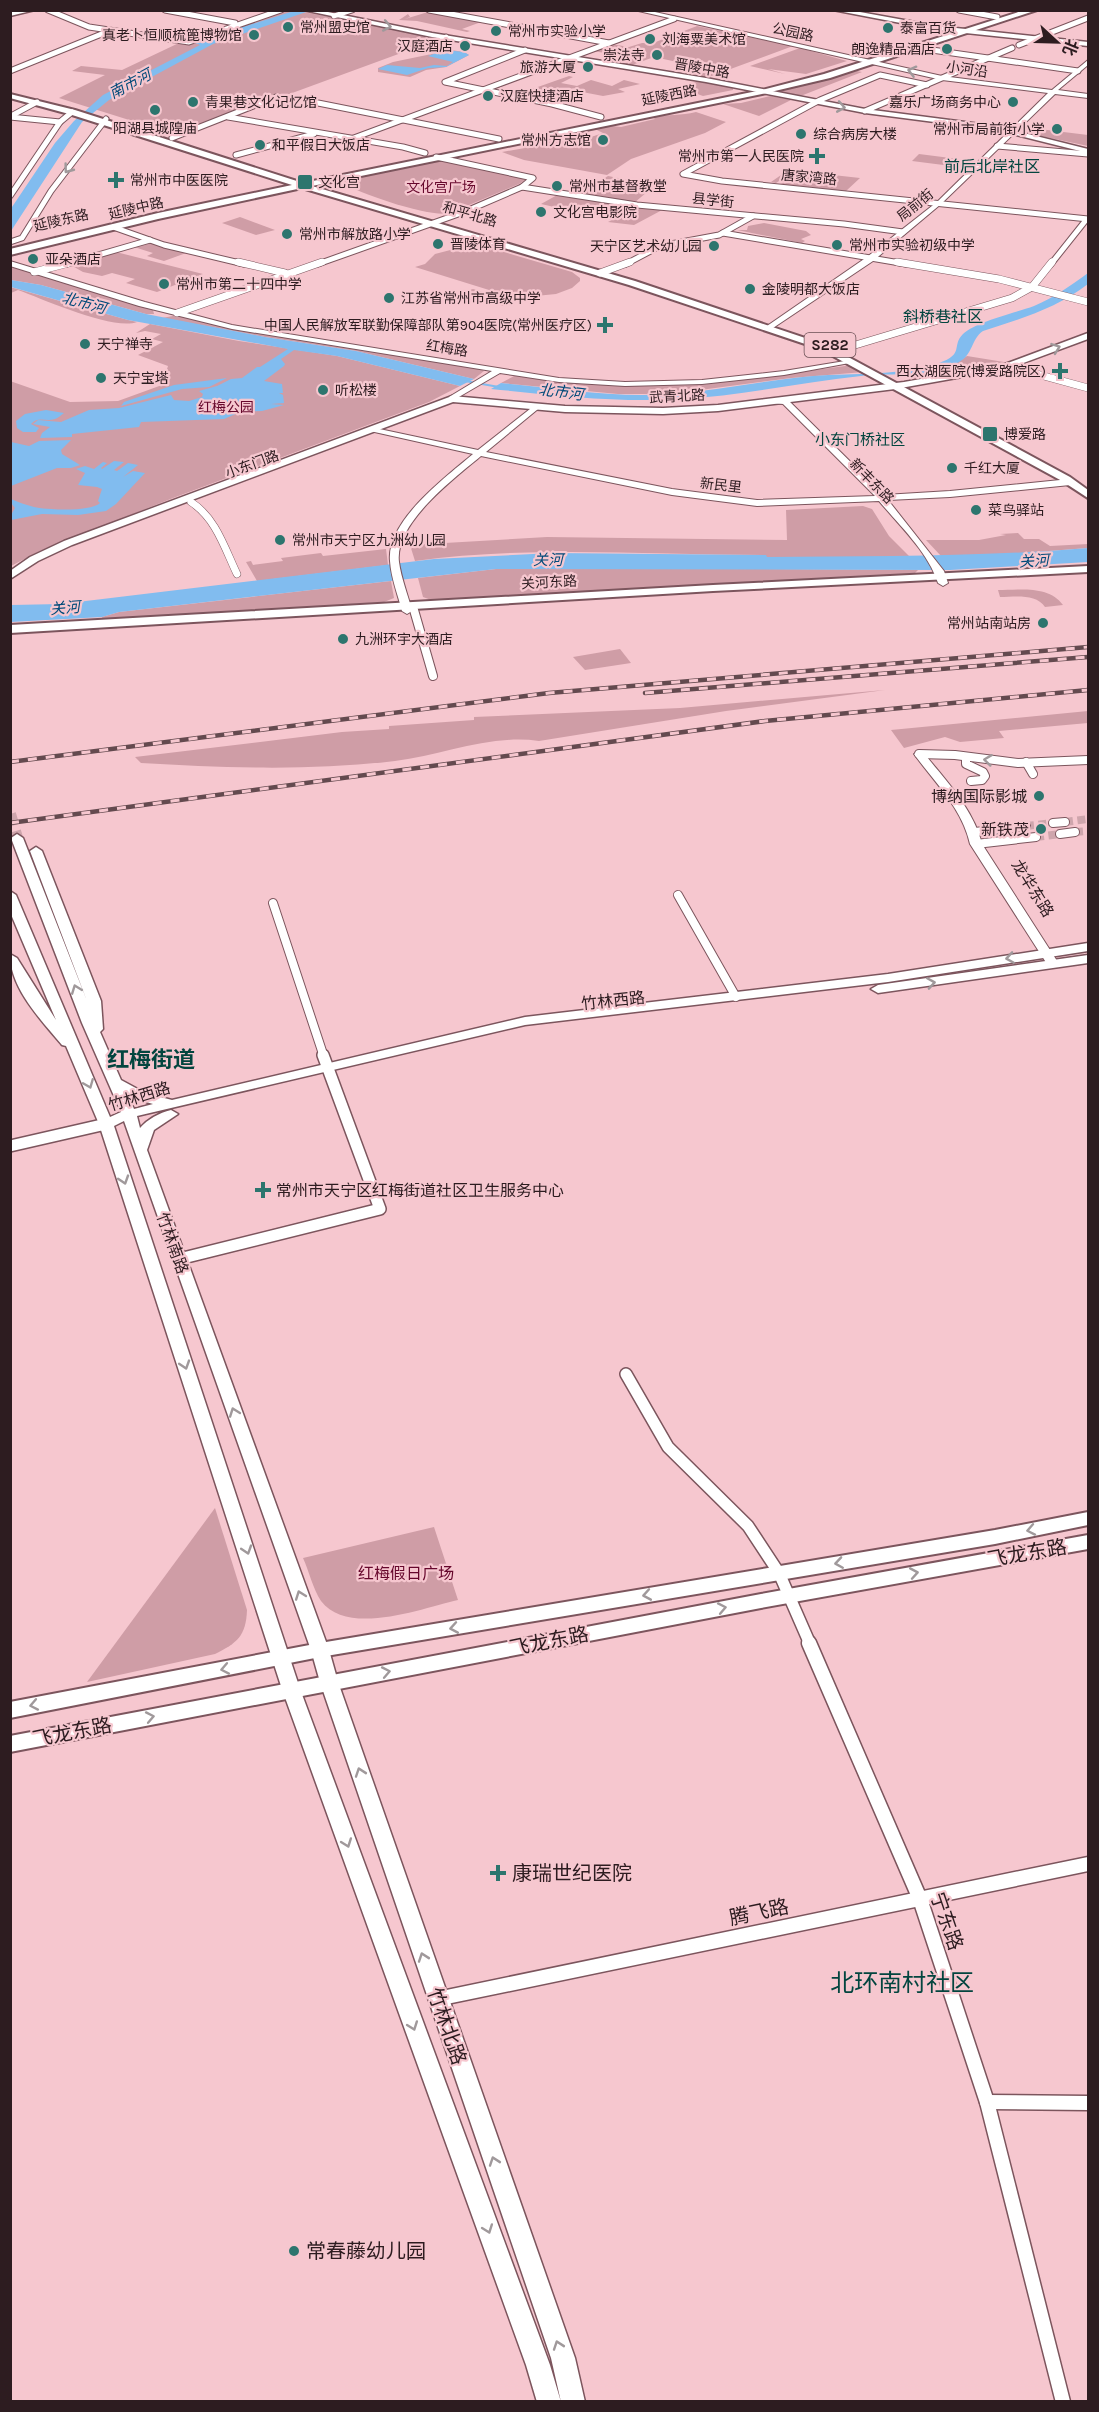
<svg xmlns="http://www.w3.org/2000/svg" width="1099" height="2412" font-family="Karla,'Noto Sans SC',sans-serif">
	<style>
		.green { fill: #cf9da6 }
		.water { fill: #81bcef }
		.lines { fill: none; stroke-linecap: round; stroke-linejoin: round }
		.stream { stroke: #81bcef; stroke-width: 2 }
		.minor-tunnel { stroke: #cea5ac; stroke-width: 8; stroke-dasharray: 8 4.5; stroke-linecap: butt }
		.secondary-tunnel { stroke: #cea5ac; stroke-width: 12; stroke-dasharray: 12 6; stroke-linecap: butt }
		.minor-far4-casing { stroke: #7c555d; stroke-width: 7 }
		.minor-far3-casing { stroke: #7c555d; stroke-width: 8 }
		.minor-far2-casing { stroke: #7c555d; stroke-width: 10 }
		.minor-far1-casing { stroke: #7c555d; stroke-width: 14 }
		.minor-casing { stroke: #7c555d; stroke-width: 17 }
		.tertiary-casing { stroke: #7c555d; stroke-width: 2 }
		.secondary-casing { stroke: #7c555d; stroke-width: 3 }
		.primary-casing { stroke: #7c555d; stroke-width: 4 }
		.minor-far4 { stroke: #fff; stroke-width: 5 }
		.minor-far3 { stroke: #fff; stroke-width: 7 }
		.minor-far2 { stroke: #fff; stroke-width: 8 }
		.minor-far1 { stroke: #fff; stroke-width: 11 }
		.minor { stroke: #fff; stroke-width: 14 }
		.tertiary { fill: #fff; fill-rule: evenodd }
		.secondary { fill: #fff; fill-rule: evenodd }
		.primary { fill: #fff; fill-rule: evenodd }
		.rail-casing { stroke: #644a4f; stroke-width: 4.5 }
		.rail { stroke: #f6c7cf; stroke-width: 3; stroke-dasharray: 9; stroke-linecap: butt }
		.oneway { stroke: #a0999b }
		.poi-dot { fill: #2d756e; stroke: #f6c7cf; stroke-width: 2 }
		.labels { text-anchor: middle; stroke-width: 4.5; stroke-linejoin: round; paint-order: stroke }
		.far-poi-label { font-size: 14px; fill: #2d1c20; stroke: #f6c7cf; text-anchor: start }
		.far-street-label { font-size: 14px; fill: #2d1c20; stroke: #f6c7cf }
		.far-park-label { font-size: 14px; fill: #66072c; stroke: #f6c7cf }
		.far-water-label { font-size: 15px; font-style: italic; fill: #014a79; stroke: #f6c7cf }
		.shield { fill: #f6c7cf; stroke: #694f54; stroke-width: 1.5 }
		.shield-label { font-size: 15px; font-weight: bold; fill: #2d1c20 }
		.far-neighbourhood-label { font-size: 15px; fill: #03453f; stroke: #f6c7cf }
		.far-quarter-label { font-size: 16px; fill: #03453f; stroke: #f6c7cf }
		.poi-label { font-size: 16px; fill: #2d1c20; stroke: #f6c7cf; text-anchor: end }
		.street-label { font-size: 16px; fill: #2d1c20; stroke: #f6c7cf }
		.park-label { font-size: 16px; fill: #66072c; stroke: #f6c7cf }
		.near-street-label { font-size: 20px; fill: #2d1c20; stroke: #f6c7cf }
		.near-poi-label { font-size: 20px; fill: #2d1c20; stroke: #f6c7cf; text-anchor: start }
		.district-label { font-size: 22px; font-weight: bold; fill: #03453f; stroke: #f6c7cf }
		.near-quarter-label { font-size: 24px; fill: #03453f; stroke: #f6c7cf }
	</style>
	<rect width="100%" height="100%" fill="#f6c7cf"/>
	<!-- green -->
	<g class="green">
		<polygon points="285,11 298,11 442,38 284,96 275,96 177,135 59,98 105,75 72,71 81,66 122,70 181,42"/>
		<polygon points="428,12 481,22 462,29 470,31 467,32 417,21 399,20 408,14 410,17 405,19"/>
		<polygon points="697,26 793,46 706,78 694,76 702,72 676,66 682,63 654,57 632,65 624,64 633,60 631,59 633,57 592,51 611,44 629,47 642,43 653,43"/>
		<polygon points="800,48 847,61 806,74 768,69 785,74 750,66"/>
		<polygon points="451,50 464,52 469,55 446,67 426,70 410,77 378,72 378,68 393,62"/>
		<polygon points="857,71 862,72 798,97 780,92 783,89"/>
		<polygon points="569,76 573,77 561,83 577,86 591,80 612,86 624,80 640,84 618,89 625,92 603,96 572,90 576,88 564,90 581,95 569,98 575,95 560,92 534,98 518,94"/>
		<polygon points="700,81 733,88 733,90 703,96 677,87"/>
		<polygon points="770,96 791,100 759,116 723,104 741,103"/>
		<path d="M696,112L726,122L705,133L631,159L607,175L524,160L502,152L525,148L518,144C539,139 557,145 578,138L571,135H573L588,138L603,133L595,129L612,126L621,127L655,119L652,117C668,114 681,116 696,112Z"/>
		<polygon points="1031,128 1088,135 1088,146 1041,136 1040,134 1042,131 1029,130"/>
		<polygon points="919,154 974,161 967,168 912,161"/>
		<path d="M440,159L527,179L519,184L450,213C430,218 361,194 342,183L348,178Z"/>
		<polygon points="797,171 860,178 846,191 779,185 791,176 788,175 776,183 771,182 784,173"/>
		<polygon points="608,176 633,181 647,189 635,190 647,192 634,203 581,194"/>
		<polygon points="559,194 664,209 634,225 608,222 612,220 541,204"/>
		<polygon points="240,217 275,230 256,235 222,223"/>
		<polygon points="764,223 806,231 811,235 801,239 805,241 802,243 737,230 747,230 748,226"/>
		<polygon points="150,242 189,252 164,261 147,256 153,253 134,247"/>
		<polygon points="462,247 490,248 572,272 580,278 580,281 572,288 556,294 515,298 415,267 425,264 435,254"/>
		<polygon points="116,252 203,274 157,292 126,283 135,279 112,273 102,276 83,272 69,264"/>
		<polygon points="10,264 153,310 154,314 146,314 41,285 11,280"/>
		<path d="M10,287L128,320L137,322C114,331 45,300 18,290L11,293Z"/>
		<polygon points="473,289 516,302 504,306 460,293"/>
		<polygon points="178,315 230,327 478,368 484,371 474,379 356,351 265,337 162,318"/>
		<polygon points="150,324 239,341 337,356 460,386 429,402 173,498 40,551 11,566 10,381 70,402 118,401 162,385 168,366 138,355 163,342 152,339 161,334 145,331 136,333"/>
		<path d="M967,356L1004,362C978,369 925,386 901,375C923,375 948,370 967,356Z"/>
		<polygon points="845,366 853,366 864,372 791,378 670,394 618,394 501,383 516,375 621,386 701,385"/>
		<path d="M863,506L872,509L889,536L910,557H766V555C649,555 530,545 415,561L410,545L547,537L787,540L786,510Z"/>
		<polygon points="1018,533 1024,539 1039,539 1050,546 1088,544 1088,548 1009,554 941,556 926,540 979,540 1006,535 1000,534"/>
		<polygon points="386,549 388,565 257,581 246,562 251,561 253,565 283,561 281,558 321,553 323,556"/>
		<polygon points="576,568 918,570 914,574 434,601 423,597 418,578 496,569"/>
		<polygon points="391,581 394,598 384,602 103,620 102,617 119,612"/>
		<path d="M998,590C1019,590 1049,585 1063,605L1045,607C1036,593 1014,597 1000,597Z"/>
		<polygon points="620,649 631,663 585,670 573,657"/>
		<path d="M885,690L726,711L539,741C491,734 443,755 395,761C311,771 225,768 141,763L135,757L342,732L389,729V726L474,720V717L680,708Z"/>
		<polygon points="1088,711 1088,723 999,731 1004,738 960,742 945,737 904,748 891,730"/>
		<path d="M215,1508L247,1610C246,1636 237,1643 215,1654L87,1682Z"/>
		<path d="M434,1527L458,1600C423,1608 348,1637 321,1601C313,1589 309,1571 303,1558Z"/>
	</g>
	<!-- water -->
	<g class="water">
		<polygon points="294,11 309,11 213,44 109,100 82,122 11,231 10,210 55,143 74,121 103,95 200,45 195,43 206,42 233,30"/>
		<polygon points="445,50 464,52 469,55 446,67 428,68 407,75 378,69 387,65 420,68 434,65 447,66 453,62 428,56"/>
		<path d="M1088,273V284C1057,308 1021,319 983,331C971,339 973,355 959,362C928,379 895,372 861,376C801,382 742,396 681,399C618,403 554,395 491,389L501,383C556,388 613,398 669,394C717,391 765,380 813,376C854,373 900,376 939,363C965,354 951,346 963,334C977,321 1015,313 1034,306C1053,298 1072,285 1088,273Z"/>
		<polygon points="11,280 41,285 146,314 265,337 356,351 474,379 460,386 337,356 294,350 281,359 285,364 284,366 264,381 282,384 283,393 279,393 283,395 284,403 271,404 284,405 262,411 240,412 224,419 141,422 139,427 72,434 72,437 40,438 42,433 50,427 33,424 38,420 61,422 89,410 119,408 171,395 174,400 189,401 202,397 203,394 199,391 217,386 231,379 242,378 257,367 260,367 288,349 128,320 11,287"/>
		<polygon points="227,378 209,387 182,389 121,406 124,402 174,385"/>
		<path d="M46,410L64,413C61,415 58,418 55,419C46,422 38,416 31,424L39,428L36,432H23L17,428L16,421L25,414Z"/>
		<polygon points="71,440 61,450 62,454 80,465 71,468 57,468 11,486 11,442 29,446 39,441"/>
		<path d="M114,461L124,462L114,470L117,471L128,463L138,465L123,477L133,471L145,473L116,504L106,511L78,515L42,514L11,520V515L15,508L11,503V499C18,502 26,505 34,507C47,510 91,512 100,503L98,501L102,489L97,487L78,485L85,473L76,469L85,466L94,469L103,462L107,463L101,468L102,469Z"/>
		<path d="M1088,548V562L950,570L496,569L119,612L102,617L11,622V605L61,604L434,559L553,553L766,555L767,557C874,556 981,557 1088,548Z"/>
	</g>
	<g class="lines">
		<!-- stream -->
		<polyline class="stream" points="465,381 499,387"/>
		<!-- minor-tunnel -->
		<g class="minor-tunnel">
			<polyline points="1065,822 1088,819"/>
			<polyline points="1026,826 1053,823"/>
			<polyline points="1075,832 1088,831"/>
			<polyline points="1036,837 1060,834"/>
		</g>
		<!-- secondary-tunnel -->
		<polyline class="secondary-tunnel" points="10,814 17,838"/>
		<defs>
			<g id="minor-far4">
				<polyline points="48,10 89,27 189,42 281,10"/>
				<polyline points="165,10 235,23"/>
				<polyline points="429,10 609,43"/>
				<polyline points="959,10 997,17"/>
				<polyline points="334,16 352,10"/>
				<polyline points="1019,45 1088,18"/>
				<polyline points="918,48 1078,71"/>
				<polyline points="411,49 446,37"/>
				<polyline points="525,50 445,82 552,104 601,117"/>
				<polyline points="10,71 109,31"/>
				<polyline points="927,85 880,75 820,100 683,174 722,181 1088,219"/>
				<polyline points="308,101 499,139"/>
				<polyline points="865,111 1012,48"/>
				<polyline points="11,116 37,102"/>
				<polyline points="10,117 60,122"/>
				<polyline points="228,117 403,147 425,153"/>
				<polyline points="172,138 276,97"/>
				<polyline points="351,139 674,19"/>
				<polyline points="997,146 1088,154"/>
				<polyline points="236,155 314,134"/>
				<polyline points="522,187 637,205 844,224 903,232"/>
				<polyline points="10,196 60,122 72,112"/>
				<polyline points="113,227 164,245 244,264"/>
				<polyline points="723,233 906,264"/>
				<polyline points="10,242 22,238 51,191 106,119"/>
				<polyline points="67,264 150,240"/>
				<polyline points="318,264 464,212 522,187 533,178 436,157"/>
				<polyline points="626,264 660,246 719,235 753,216"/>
				<polyline points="1051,264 1086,220"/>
			</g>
			<g id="minor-far3">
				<polyline points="238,262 285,273"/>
				<polyline points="897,262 999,279 1088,302"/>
				<polyline points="34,272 73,262"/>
				<polyline points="600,273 630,262"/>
				<polyline points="177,313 322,262"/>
				<polyline points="842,349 1012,298 1032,287 1052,262"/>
				<polyline points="1007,366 1088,388"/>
				<path d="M191,502C216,518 225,549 237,574"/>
			</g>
			<g id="minor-far2">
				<polyline points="414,610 433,676"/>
				<polyline points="919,754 955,755 1018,763 1088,760"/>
				<polyline points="966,757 966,764 983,772 985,776 982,780 971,781"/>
				<polyline points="1026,762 1033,774"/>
				<polyline points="1053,823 1065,822"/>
				<polyline points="975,832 1026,826"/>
				<polyline points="1060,834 1075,832"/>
				<polyline points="976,844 1036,837"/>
				<polyline points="678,895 736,997"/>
				<polyline points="273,903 324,1057"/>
			</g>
			<g id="minor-far1">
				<polyline points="10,1146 106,1124"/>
				<polyline points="179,1259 380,1209 323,1055"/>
				<polyline points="626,1374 668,1447 748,1526 779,1573 810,1644"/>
			</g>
			<g id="minor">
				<polyline points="809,1643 920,1899 987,2102 1063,2402"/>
				<polyline points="437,1999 1088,1864"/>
				<polyline points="987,2102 1088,2103"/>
			</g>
			<g id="tertiary">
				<polygon points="634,10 646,10 942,76 1052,90 1088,60 1088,65 1058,90 1088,94 1088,98 1055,94 941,204 873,261 770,330 766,328 767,326 867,257 937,202 1048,93 942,80"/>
				<polygon points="10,261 145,302 232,325 559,378 625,382 702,380 784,371 851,360 855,362 784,375 702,384 625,386 559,382 500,373 452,401 449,401 449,397 492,371 232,329 139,306 10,266"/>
				<path d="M773,399L788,400L884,495L950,491L1070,479L1074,482L1070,485L950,497L888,500L944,571L948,583L943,586L938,583C928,552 900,526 879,501L757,506L672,495L481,456C455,478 394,523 399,562C401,578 408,595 412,611L407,614L402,611C398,595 391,578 390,561C386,521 446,477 473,454L370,431V427L478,450L535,405L539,407L538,409L486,452L672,489L757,500L875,496L783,404L773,403Z"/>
				<path d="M919,751L923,752C945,780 973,808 982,844L1059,964L1057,967H1049L1047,964L970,844C962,808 935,783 914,754Z"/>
			</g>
			<g id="secondary">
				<polygon points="19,10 35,10 10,16 10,12"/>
				<polygon points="303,10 318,10 432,33 706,78 865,109 996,126 1088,149 1088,153 996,130 865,113 706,82 432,37"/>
				<polygon points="833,10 849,10 937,26 1088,42 1088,46 937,30"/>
				<polygon points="1088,333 1088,339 1007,369 895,389 718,411 663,414 565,412 453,402 72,545 38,561 10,579 10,571 30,557 64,541 452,396 565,406 663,408 718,405 904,382 1005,364"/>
				<path d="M17,834L23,838L87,1001L30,851L36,847L42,851L101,1001L103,1029L100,1032L121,1080L145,1093L172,1100L525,1017L888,974L1088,943V951L888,982L525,1025L137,1116L140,1128C148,1119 159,1113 171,1110L178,1114L154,1130L147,1150L329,1650L338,1682L575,2358L585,2402H561L551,2358L320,1682L311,1650L124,1121L114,1126L300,1689L550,2365L561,2402H537L526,2365L282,1689L99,1124L66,1046L62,1045C41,1020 10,988 10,954L17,958L56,1020L10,912V891L16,895L110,1117L121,1112L82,1023L11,838ZM129,1097L153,1104L134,1109Z"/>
				<polygon points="1088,955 1088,963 878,993 871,989 878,985"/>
			</g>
			<g id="primary">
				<polygon points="1025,10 1037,10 830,78 762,94 312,186 635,281 826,345 1070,477 1088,490 1088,498 1062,481 820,349 629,285 302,188 158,219 10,255 10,249 158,213 292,185 69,114 10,98 10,94 75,110 303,183 762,90 824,74"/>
				<polygon points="1088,566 1088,572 713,591 10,633 10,625 713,585"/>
				<polygon points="1088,1512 1088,1525 995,1544 320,1657 10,1718 10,1702 320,1643 995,1530"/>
				<polygon points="1088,1535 1088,1549 761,1608 10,1752 10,1736 761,1594"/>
			</g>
		</defs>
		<!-- minor-far4 casing -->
		<use href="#minor-far4" class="minor-far4-casing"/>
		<!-- minor-far3 casing -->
		<use href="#minor-far3" class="minor-far3-casing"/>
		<!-- minor-far2 casing -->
		<use href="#minor-far2" class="minor-far2-casing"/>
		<!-- minor-far1 casing -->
		<use href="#minor-far1" class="minor-far1-casing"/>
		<!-- minor casing -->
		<use href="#minor" class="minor-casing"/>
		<!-- tertiary casing -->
		<use href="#tertiary" class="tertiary-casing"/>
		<!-- secondary casing -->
		<use href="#secondary" class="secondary-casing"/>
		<!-- primary casing -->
		<use href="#primary" class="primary-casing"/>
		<!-- minor-far4 -->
		<use href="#minor-far4" class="minor-far4"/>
		<!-- minor-far3 -->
		<use href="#minor-far3" class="minor-far3"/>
		<!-- minor-far2 -->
		<use href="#minor-far2" class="minor-far2"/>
		<!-- minor-far1 -->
		<use href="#minor-far1" class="minor-far1"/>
		<!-- minor -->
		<use href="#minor" class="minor"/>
		<!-- tertiary -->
		<use href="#tertiary" class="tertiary"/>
		<!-- secondary -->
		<use href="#secondary" class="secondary"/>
		<!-- primary -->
		<use href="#primary" class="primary"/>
		<defs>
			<g id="rail">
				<polyline points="645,693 1088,657"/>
				<polyline points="10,762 549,693 1088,647"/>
				<polyline points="10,823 765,721 1088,690"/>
			</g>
		</defs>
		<!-- rail casing -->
		<use href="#rail" class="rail-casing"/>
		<!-- rail -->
		<use href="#rail" class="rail"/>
	</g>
	<!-- one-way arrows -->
	<defs><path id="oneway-chevron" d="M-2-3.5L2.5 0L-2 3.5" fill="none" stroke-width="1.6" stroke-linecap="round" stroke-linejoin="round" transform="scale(1.5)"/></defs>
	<g class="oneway">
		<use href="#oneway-chevron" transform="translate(387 26) rotate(11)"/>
		<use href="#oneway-chevron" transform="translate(912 71) rotate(-166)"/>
		<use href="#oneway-chevron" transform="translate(841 107) rotate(10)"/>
		<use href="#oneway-chevron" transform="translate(68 169) rotate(127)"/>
		<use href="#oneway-chevron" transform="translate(1056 348) rotate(-20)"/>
		<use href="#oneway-chevron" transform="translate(988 760) rotate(-173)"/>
		<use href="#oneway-chevron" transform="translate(1010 958) rotate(171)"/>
		<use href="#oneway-chevron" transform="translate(931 983) rotate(-9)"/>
		<use href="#oneway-chevron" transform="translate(76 989) rotate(-111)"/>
		<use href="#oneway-chevron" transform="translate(89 1084) rotate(68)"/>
		<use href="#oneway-chevron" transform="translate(124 1180) rotate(72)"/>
		<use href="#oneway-chevron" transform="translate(185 1365) rotate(72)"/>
		<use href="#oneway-chevron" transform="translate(234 1412) rotate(-110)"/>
		<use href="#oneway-chevron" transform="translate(1031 1530) rotate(169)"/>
		<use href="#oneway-chevron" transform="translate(247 1550) rotate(72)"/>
		<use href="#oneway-chevron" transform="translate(839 1563) rotate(171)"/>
		<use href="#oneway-chevron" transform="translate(914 1573) rotate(-10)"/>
		<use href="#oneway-chevron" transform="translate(300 1595) rotate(-110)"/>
		<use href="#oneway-chevron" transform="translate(647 1595) rotate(170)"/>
		<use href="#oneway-chevron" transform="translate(722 1608) rotate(-11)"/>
		<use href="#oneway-chevron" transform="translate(454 1628) rotate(170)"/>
		<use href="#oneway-chevron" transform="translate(225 1669) rotate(169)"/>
		<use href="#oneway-chevron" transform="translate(386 1672) rotate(-11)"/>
		<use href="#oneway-chevron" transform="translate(34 1705) rotate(169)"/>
		<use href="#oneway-chevron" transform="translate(150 1717) rotate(-11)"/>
		<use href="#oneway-chevron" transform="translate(360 1772) rotate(-109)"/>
		<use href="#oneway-chevron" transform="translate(347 1843) rotate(70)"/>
		<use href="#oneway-chevron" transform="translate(423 1957) rotate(-109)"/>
		<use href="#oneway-chevron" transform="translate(413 2026) rotate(70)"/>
		<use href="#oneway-chevron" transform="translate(494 2161) rotate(-109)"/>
		<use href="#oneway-chevron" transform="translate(488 2229) rotate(70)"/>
		<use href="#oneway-chevron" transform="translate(558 2345) rotate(-109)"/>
	</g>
	<!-- markers -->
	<g class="poi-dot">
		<circle cx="288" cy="27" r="6"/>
		<circle cx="888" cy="28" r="6"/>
		<circle cx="496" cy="31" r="6"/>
		<circle cx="254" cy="35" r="6"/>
		<circle cx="650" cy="39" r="6"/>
		<circle cx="465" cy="46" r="6"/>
		<circle cx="947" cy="49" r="6"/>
		<circle cx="657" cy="55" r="6"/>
		<circle cx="588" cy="67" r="6"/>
		<circle cx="488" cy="96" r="6"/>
		<circle cx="193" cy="102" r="6"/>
		<circle cx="1013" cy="102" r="6"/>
		<circle cx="155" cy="110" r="6"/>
		<circle cx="1057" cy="129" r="6"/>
		<circle cx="801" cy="134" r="6"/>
		<circle cx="603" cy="140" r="6"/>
		<circle cx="260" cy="145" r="6"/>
		<path d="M814 147h6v6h6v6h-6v6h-6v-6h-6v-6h6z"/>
		<path d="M113 171h6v6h6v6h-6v6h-6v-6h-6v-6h6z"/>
		<rect x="297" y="174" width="16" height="16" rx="3"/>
		<circle cx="557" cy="186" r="6"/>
		<circle cx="541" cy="212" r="6"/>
		<circle cx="287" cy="234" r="6"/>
		<circle cx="438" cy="244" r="6"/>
		<circle cx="837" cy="245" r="6"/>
		<circle cx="714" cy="246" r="6"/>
		<circle cx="33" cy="259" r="6"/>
		<circle cx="164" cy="284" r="6"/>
		<circle cx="750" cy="289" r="6"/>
		<circle cx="389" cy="298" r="6"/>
		<path d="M602 316h6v6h6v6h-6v6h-6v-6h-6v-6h6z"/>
		<circle cx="85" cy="344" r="6"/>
		<path d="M1057 362h6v6h6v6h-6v6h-6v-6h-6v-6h6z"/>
		<circle cx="101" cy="378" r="6"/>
		<circle cx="323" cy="390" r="6"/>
		<rect x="982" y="426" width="16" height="16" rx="3"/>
		<circle cx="952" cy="468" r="6"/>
		<circle cx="976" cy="510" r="6"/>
		<circle cx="280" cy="540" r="6"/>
		<circle cx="1043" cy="623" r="6"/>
		<circle cx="343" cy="639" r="6"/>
		<circle cx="1039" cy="796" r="6"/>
		<circle cx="1041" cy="829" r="6"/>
		<path d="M260 1181h6v6h6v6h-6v6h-6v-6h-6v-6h6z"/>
		<path d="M495 1864h6v6h6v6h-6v6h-6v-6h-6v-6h6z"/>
		<circle cx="294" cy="2251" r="6"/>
	</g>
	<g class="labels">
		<!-- far-poi labels -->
		<g class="far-poi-label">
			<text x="300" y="32">常州盟史馆</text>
			<text x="900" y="33">泰富百货</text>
			<text x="508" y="36">常州市实验小学</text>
			<text x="242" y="40" text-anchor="end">真老卜恒顺梳篦博物馆</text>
			<text x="662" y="44">刘海粟美术馆</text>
			<text x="453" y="51" text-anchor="end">汉庭酒店</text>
			<text x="935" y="54" text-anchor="end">朗逸精品酒店</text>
			<text x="645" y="60" text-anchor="end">崇法寺</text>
			<text x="576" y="72" text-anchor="end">旅游大厦</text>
			<text x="500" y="101">汉庭快捷酒店</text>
			<text x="205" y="107">青果巷文化记忆馆</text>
			<text x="1001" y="107" text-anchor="end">嘉乐广场商务中心</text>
			<text x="155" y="133" text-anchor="middle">阳湖县城隍庙</text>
			<text x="1045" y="134" text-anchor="end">常州市局前街小学</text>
			<text x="813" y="139">综合病房大楼</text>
			<text x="591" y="145" text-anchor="end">常州方志馆</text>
			<text x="272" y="150">和平假日大饭店</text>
			<text x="804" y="161" text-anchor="end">常州市第一人民医院</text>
			<text x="130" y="185">常州市中医医院</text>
			<text x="318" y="187">文化宫</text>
			<text x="569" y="191">常州市基督教堂</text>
			<text x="553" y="217">文化宫电影院</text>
			<text x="299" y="239">常州市解放路小学</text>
			<text x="450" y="249">晋陵体育</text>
			<text x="849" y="250">常州市实验初级中学</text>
			<text x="702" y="251" text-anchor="end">天宁区艺术幼儿园</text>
			<text x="45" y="264">亚朵酒店</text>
			<text x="176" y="289">常州市第二十四中学</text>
			<text x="762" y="294">金陵明都大饭店</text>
			<text x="401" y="303">江苏省常州市高级中学</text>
			<text x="592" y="330" text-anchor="end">中国人民解放军联勤保障部队第904医院(常州医疗区)</text>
			<text x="97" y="349">天宁禅寺</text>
			<text x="1046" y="376" text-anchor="end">西太湖医院(博爱路院区)</text>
			<text x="113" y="383">天宁宝塔</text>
			<text x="335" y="395">听松楼</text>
			<text x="1004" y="439">博爱路</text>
			<text x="964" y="473">千红大厦</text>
			<text x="988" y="515">菜鸟驿站</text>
			<text x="292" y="545">常州市天宁区九洲幼儿园</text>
			<text x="1031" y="628" text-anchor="end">常州站南站房</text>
			<text x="355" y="644">九洲环宇大酒店</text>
		</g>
		<!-- far-street labels -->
		<g class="far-street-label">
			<text transform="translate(793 32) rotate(12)" y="5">公园路</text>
			<text transform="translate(702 68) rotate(10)" y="5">晋陵中路</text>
			<text transform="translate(967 69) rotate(9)" y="5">小河沿</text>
			<text transform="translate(669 95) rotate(-11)" y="5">延陵西路</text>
			<text transform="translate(809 177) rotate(5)" y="5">唐家湾路</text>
			<text transform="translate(713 200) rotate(6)" y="5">县学街</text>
			<text transform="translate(915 205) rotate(-39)" y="5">局前街</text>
			<text transform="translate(136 208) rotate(-13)" y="5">延陵中路</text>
			<text transform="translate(470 214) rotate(16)" y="5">和平北路</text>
			<text transform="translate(61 220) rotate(-13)" y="5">延陵东路</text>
			<text transform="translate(447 348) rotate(9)" y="5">红梅路</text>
			<text transform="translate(677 396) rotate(-3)" y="5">武青北路</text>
			<text transform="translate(252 464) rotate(-20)" y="5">小东门路</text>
			<text transform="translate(872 481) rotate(46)" y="5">新丰东路</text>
			<text transform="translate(721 485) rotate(7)" y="5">新民里</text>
			<text transform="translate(549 582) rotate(-3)" y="5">关河东路</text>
		</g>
		<!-- far-park labels -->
		<g class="far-park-label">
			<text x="441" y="192">文化宫广场</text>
			<text x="226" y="412">红梅公园</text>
		</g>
		<!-- far-water labels -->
		<g class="far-water-label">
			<text transform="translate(130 84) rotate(-28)" y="5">南市河</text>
			<text transform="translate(84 303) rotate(15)" y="5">北市河</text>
			<text transform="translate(561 392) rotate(7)" y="5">北市河</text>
			<text x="548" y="565">关河</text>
			<text transform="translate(1034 561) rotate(-3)" y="5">关河</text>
			<text transform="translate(65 608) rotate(-5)" y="5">关河</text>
		</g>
		<!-- shield labels -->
		<rect class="shield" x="804.5" y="333" width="51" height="24" rx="4.5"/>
		<g class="shield-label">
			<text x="830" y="350">S282</text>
		</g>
		<!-- far-neighbourhood labels -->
		<g class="far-neighbourhood-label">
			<text x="860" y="445">小东门桥社区</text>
		</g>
		<!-- far-quarter labels -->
		<g class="far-quarter-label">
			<text x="992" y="172">前后北岸社区</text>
			<text x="943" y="322">斜桥巷社区</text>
		</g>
		<!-- poi labels -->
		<g class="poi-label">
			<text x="1027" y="802">博纳国际影城</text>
			<text x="1029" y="835">新铁茂</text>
			<text x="276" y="1196" text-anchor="start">常州市天宁区红梅街道社区卫生服务中心</text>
		</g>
		<!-- street labels -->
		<g class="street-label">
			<text transform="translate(1033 888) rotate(58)" y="6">龙华东路</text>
			<text transform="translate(613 1000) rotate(-6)" y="6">竹林西路</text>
			<text transform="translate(139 1096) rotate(-17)" y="6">竹林西路</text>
			<text transform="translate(173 1243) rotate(70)" y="6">竹林南路</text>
		</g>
		<!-- park labels -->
		<g class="park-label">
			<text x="406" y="1579">红梅假日广场</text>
		</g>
		<!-- near-street labels -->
		<g class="near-street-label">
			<text transform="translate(1027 1553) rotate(-10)" y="7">飞龙东路</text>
			<text transform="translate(549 1641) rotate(-11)" y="7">飞龙东路</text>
			<text transform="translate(72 1732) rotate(-11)" y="7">飞龙东路</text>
			<text transform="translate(759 1912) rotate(-12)" y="7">腾飞路</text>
			<text transform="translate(947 1921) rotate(71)" y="7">宁东路</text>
			<text transform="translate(447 2026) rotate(71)" y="7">竹林北路</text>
		</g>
		<!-- near-poi labels -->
		<g class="near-poi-label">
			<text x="512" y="1880">康瑞世纪医院</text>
			<text x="306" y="2258">常春藤幼儿园</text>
		</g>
		<!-- district labels -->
		<g class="district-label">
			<text x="151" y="1067">红梅街道</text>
		</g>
		<!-- near-quarter labels -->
		<g class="near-quarter-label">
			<text x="902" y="1991">北环南村社区</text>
		</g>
	</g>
	<!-- border -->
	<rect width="1099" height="2412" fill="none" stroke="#2d1c20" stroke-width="24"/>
	<!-- north arrow -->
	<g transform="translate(1057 42) rotate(112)" stroke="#f6c7cf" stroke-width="4.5" paint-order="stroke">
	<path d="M0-4.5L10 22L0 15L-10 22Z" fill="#2d1c20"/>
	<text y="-9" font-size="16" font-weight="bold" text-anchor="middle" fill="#2d1c20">北</text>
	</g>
</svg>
